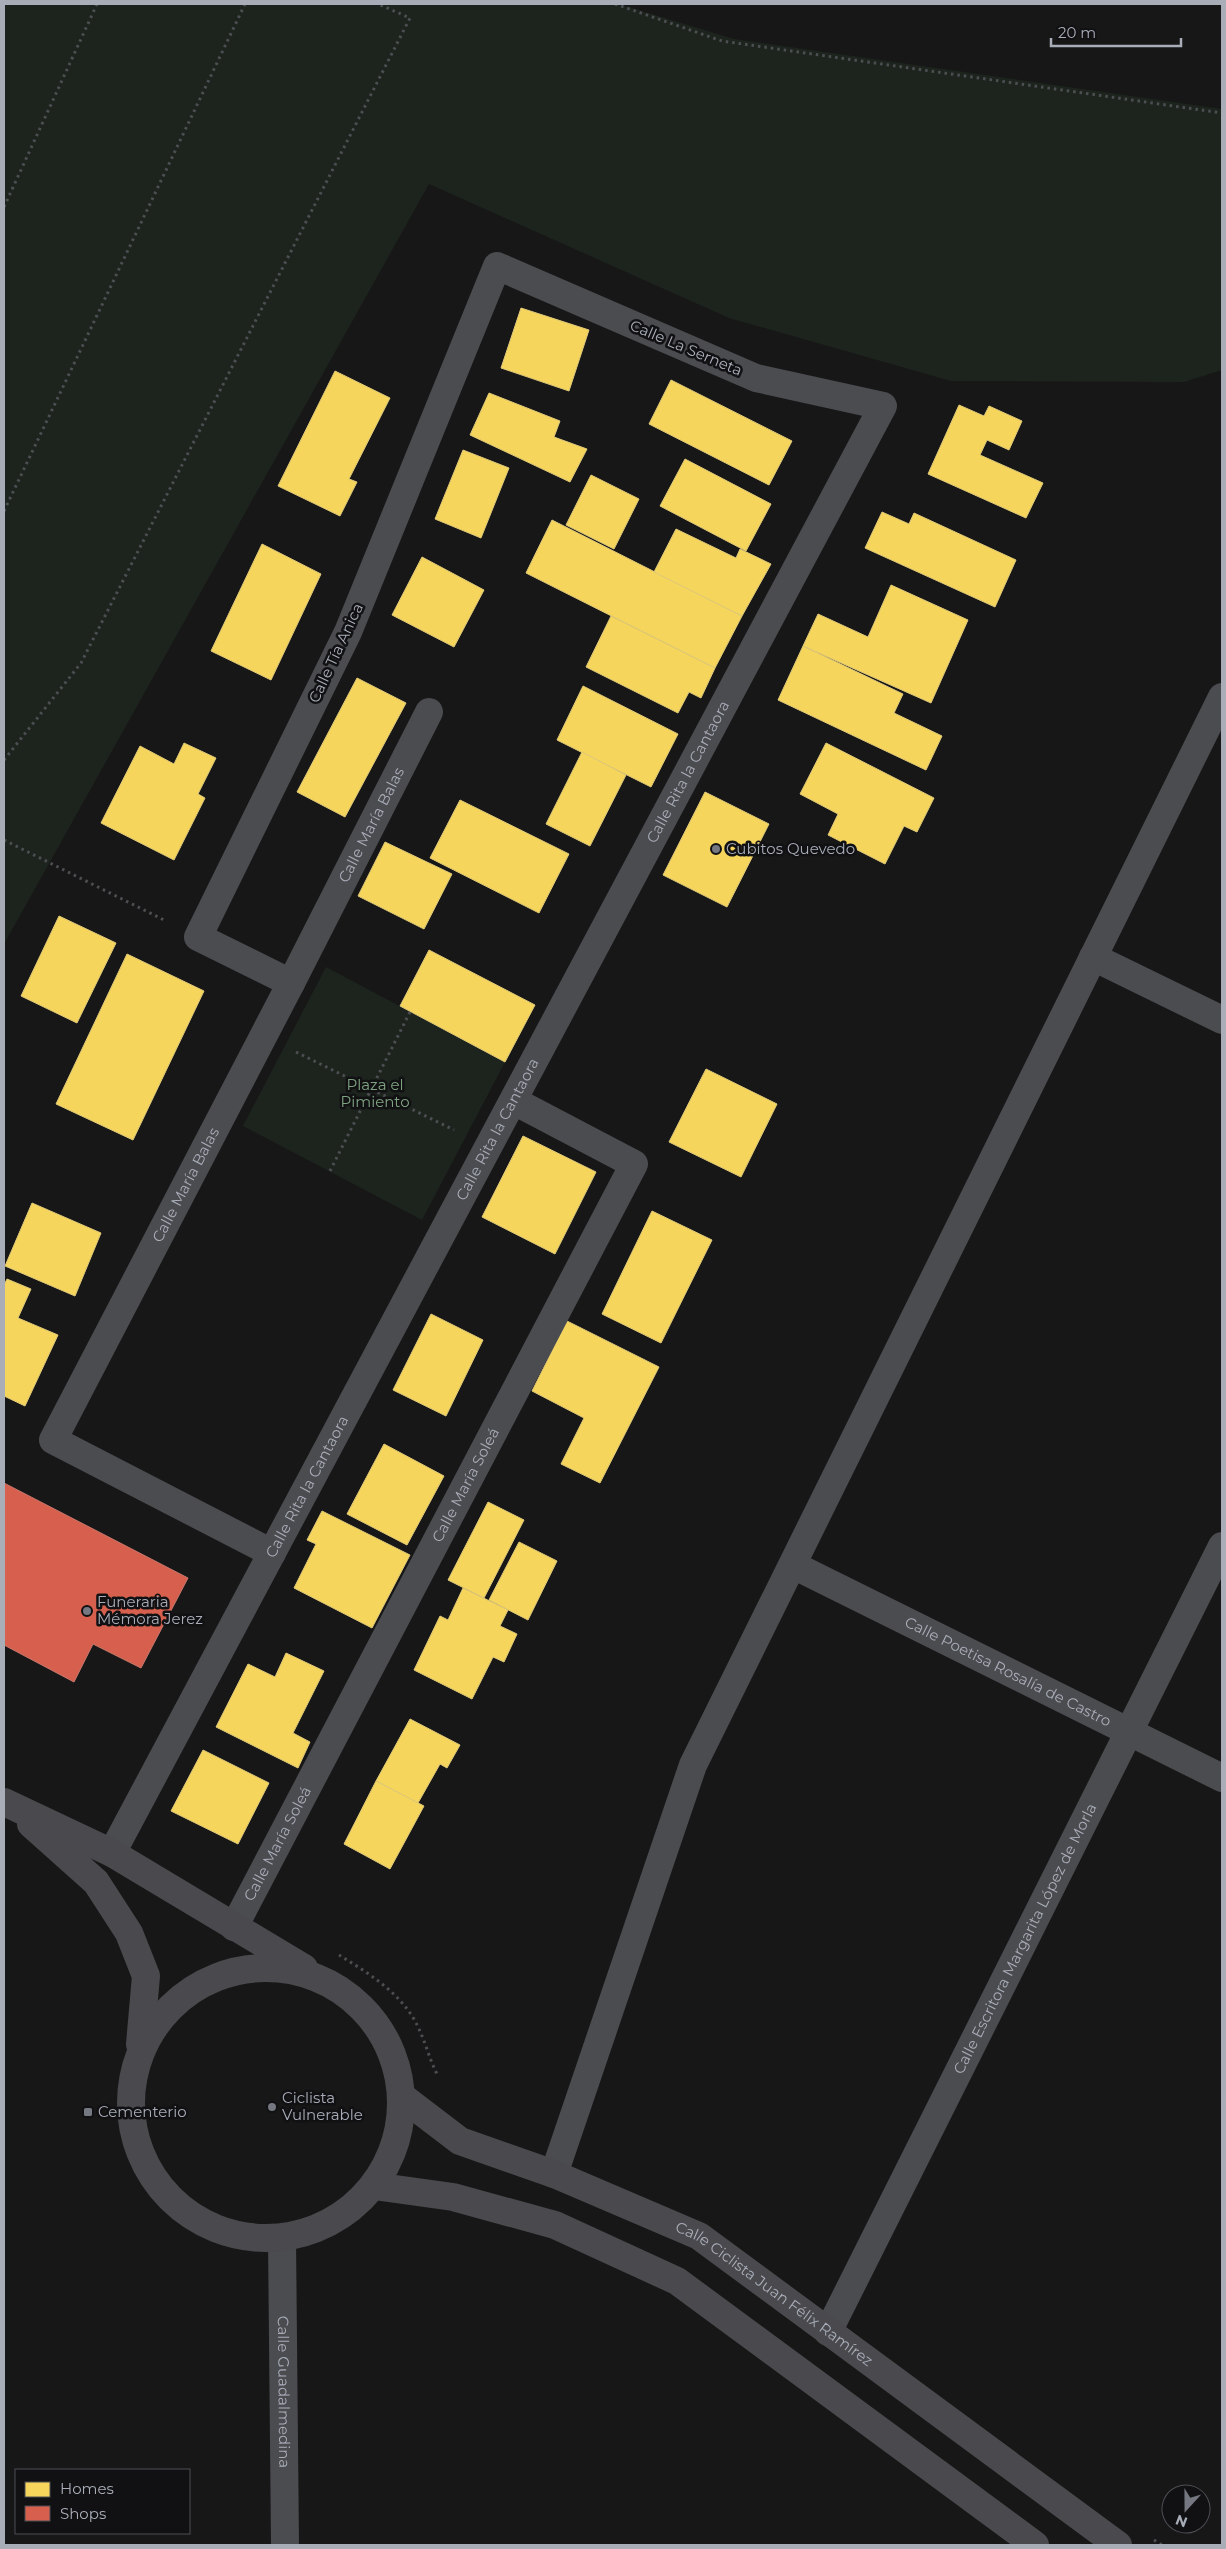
<svg xmlns="http://www.w3.org/2000/svg" width="1226" height="2549" font-family="Montserrat,sans-serif">
	<style>
		.green { fill: #1d241e }
		.homes { fill: #f6d55c; stroke: #dfc978 }
		.shops { fill: #d6604d; stroke: #c8776d }
		.lines { fill: none; stroke-linecap: round; stroke-linejoin: round }
		.path { stroke: #4d4e52; stroke-width: 3; stroke-dasharray: 2.5 4; stroke-linecap: butt }
		.street { stroke: #4b4c50; stroke-width: 28 }
		.secondary { stroke: #4a4a4e; stroke-width: 28 }
		.poi-dot { fill: #757880; stroke: #111113; stroke-width: 2 }
		.labels { text-anchor: middle; stroke-width: 5; stroke-linejoin: round; paint-order: stroke }
		.street-label { font-size: 15px; fill: #a8adb8; stroke: #111113 }
		.poi-label { font-size: 15px; fill: #a8adb8; stroke: #111113; text-anchor: start }
		.park-label { font-size: 15px; fill: #7fa381; stroke: #111113 }
	</style>
	<rect width="100%" height="100%" fill="#171717"/>
	<!-- green -->
	<g class="green">
		<polygon points="4,4 619,4 734,39 1222,109 1222,370 1184,382 951,381 729,318 429,184 4,944"/>
		<polygon points="326,967 505,1062 422,1220 243,1126"/>
	</g>
	<!-- homes -->
	<g class="homes">
		<polygon points="521,308 589,330 569,391 501,368"/>
		<polygon points="335,371 390,398 349,479 357,482 340,516 278,486"/>
		<polygon points="671,380 792,441 769,485 649,424"/>
		<polygon points="489,393 560,421 554,437 587,449 570,482 470,435"/>
		<polygon points="959,405 984,416 989,406 1022,421 1009,450 987,440 980,455 1043,483 1026,518 928,474"/>
		<polygon points="463,450 509,468 481,538 435,519"/>
		<polygon points="685,459 771,504 746,551 660,506"/>
		<polygon points="591,475 639,499 614,549 566,525"/>
		<polygon points="882,512 909,524 914,513 1016,560 995,607 865,548"/>
		<polygon points="552,520 742,616 715,668 526,573"/>
		<polygon points="676,529 736,558 740,549 771,564 742,616 654,572"/>
		<polygon points="262,544 321,574 271,680 211,651"/>
		<polygon points="422,557 484,590 454,647 392,615"/>
		<polygon points="891,585 968,620 931,703 803,646 818,614 868,637"/>
		<polygon points="611,616 715,668 701,698 689,692 678,713 586,667"/>
		<polygon points="803,646 903,694 894,713 942,736 926,770 778,700"/>
		<polygon points="357,678 406,703 345,817 297,792"/>
		<polygon points="583,686 678,734 651,787 557,740"/>
		<polygon points="184,743 216,758 198,794 205,798 174,860 101,823 140,746 174,764"/>
		<polygon points="826,743 934,798 917,832 904,826 885,864 828,835 838,814 800,794"/>
		<polygon points="582,752 626,775 590,846 546,824"/>
		<polygon points="705,792 769,824 727,907 663,875"/>
		<polygon points="460,800 569,854 539,913 430,858"/>
		<polygon points="385,842 452,874 424,929 358,896"/>
		<polygon points="59,916 116,943 77,1023 21,996"/>
		<polygon points="429,950 535,1005 505,1062 400,1006"/>
		<polygon points="127,954 204,991 133,1140 56,1104"/>
		<polygon points="706,1069 777,1104 741,1177 669,1142"/>
		<polygon points="523,1136 596,1172 555,1254 482,1217"/>
		<polygon points="32,1203 101,1233 75,1296 5,1266"/>
		<polygon points="652,1211 712,1240 661,1343 602,1314"/>
		<polygon points="7,1279 31,1289 18,1318 58,1335 25,1406 4,1396 4,1285"/>
		<polygon points="431,1314 483,1340 446,1416 393,1390"/>
		<polygon points="567,1321 659,1367 600,1483 561,1464 584,1418 532,1391"/>
		<polygon points="384,1444 444,1476 407,1545 347,1514"/>
		<polygon points="488,1502 524,1520 484,1598 448,1580"/>
		<polygon points="322,1511 410,1555 372,1628 294,1588 316,1544 307,1540"/>
		<polygon points="519,1542 557,1561 528,1620 489,1600"/>
		<polygon points="463,1588 508,1610 500,1626 517,1634 504,1662 493,1657 472,1699 414,1670 440,1616 448,1620"/>
		<polygon points="286,1653 324,1671 293,1733 310,1742 298,1768 216,1727 248,1664 275,1677"/>
		<polygon points="410,1719 460,1745 447,1768 440,1764 418,1803 376,1781"/>
		<polygon points="203,1750 269,1783 238,1844 171,1811"/>
		<polygon points="376,1781 424,1806 390,1869 344,1844"/>
	</g>
	<!-- shops -->
	<polygon class="shops" points="4,1483 188,1578 141,1668 93,1644 74,1682 4,1645"/>
	<g class="lines">
		<!-- path -->
		<g class="path">
			<polyline points="615,4 722,41 1222,113"/>
			<polyline points="4,207 97,4"/>
			<polyline points="4,511 245,4"/>
			<polyline points="4,760 81,663 410,18 378,4"/>
			<polyline points="4,840 166,921"/>
			<polyline points="296,1052 454,1130"/>
			<polyline points="330,1171 410,1012"/>
			<path d="M339,1955C370,1974 404,1995 419,2029C426,2044 430,2061 438,2076"/>
			<polyline points="1154,2540 1162,2545"/>
		</g>
		<!-- street -->
		<g class="street">
			<polyline points="1093,957 1222,1020"/>
			<path id="s1" d="M272,1553L53,1440L291,983L429,712"/>
			<path id="s2" d="M793,1565L1222,1778"/>
			<path id="s3" d="M112,1853L883,406L756,378L497,266L348,632L198,937L291,983"/>
			<path id="s4" d="M234,1927L634,1164L514,1101"/>
			<polyline points="554,2174 693,1765 1222,697"/>
			<path id="s5" d="M282,2238L285,2545"/>
			<path id="s6" d="M828,2332L1222,1546"/>
		</g>
		<!-- secondary -->
		<g class="secondary">
			<polyline points="4,1802 112,1853 304,1968"/>
			<polyline points="31,1824 96,1882 129,1933 146,1976 140,2044"/>
			<circle cx="266" cy="2103" r="135"/>
			<path id="s7" d="M401,2096L460,2141L554,2174L699,2236L1118,2545"/>
			<polyline points="374,2186 453,2197 555,2225 677,2281 1035,2545"/>
		</g>
	</g>
	<!-- markers -->
	<g class="poi-dot">
		<circle cx="716" cy="849" r="5"/>
		<circle cx="87" cy="1611" r="5"/>
		<circle cx="272" cy="2107" r="5"/>
		<rect x="83" y="2107" width="10" height="10" rx="2.5"/>
	</g>
	<g class="labels">
		<!-- street labels -->
		<g class="street-label">
			<text transform="translate(686 348) rotate(23)" y="5">Calle La Serneta</text>
			<text transform="translate(336 653) rotate(-65)" y="5">Calle Tía Anica</text>
			<text dy="5" stroke="none"><textPath href="#s3" startOffset="1225">Calle Rita la Cantaora</textPath></text>
			<text dy="5" stroke="none"><textPath href="#s1" startOffset="939">Calle María Balas</textPath></text>
			<text dy="5" stroke="none"><textPath href="#s3" startOffset="820">Calle Rita la Cantaora</textPath></text>
			<text dy="5" stroke="none"><textPath href="#s1" startOffset="534">Calle María Balas</textPath></text>
			<text dy="5" stroke="none"><textPath href="#s4" startOffset="499">Calle María Soleá</textPath></text>
			<text dy="5" stroke="none"><textPath href="#s3" startOffset="415">Calle Rita la Cantaora</textPath></text>
			<text dy="5" stroke="none"><textPath href="#s2" startOffset="240">Calle Poetisa Rosalía de Castro</textPath></text>
			<text dy="5" stroke="none"><textPath href="#s4" startOffset="94">Calle María Soleá</textPath></text>
			<text dy="5" stroke="none"><textPath href="#s6" startOffset="440">Calle Escritora Margarita López de Morla</textPath></text>
			<text dy="5" stroke="none"><textPath href="#s7" startOffset="426">Calle Ciclista Juan Félix Ramírez</textPath></text>
			<text dy="5" stroke="none"><textPath href="#s5" startOffset="154">Calle Guadalmedina</textPath></text>
		</g>
		<!-- poi labels -->
		<g class="poi-label">
			<text x="726" y="854">Cubitos Quevedo</text>
			<text x="97" y="1607">Funeraria<tspan x="97" dy="17">Mémora Jerez</tspan></text>
			<text x="282" y="2103">Ciclista<tspan x="282" dy="17">Vulnerable</tspan></text>
			<text x="98" y="2117">Cementerio</text>
		</g>
		<!-- park labels -->
		<g class="park-label">
			<text x="375" y="1090">Plaza el<tspan x="375" dy="17">Pimiento</tspan></text>
		</g>
	</g>
	<!-- border -->
	<rect width="1226" height="2549" fill="none" stroke="#a8adb8" stroke-width="10"/>
	<!-- legend -->
	<rect x="15" y="2469" width="175" height="65" fill="#111113" stroke="#4d4f55"/>
	<rect x="25" y="2482" width="25" height="15" fill="#f6d55c" stroke="#4d4f55"/>
	<text x="60" y="2494" font-size="15" fill="#a8adb8">Homes</text>
	<rect x="25" y="2506" width="25" height="15" fill="#d6604d" stroke="#4d4f55"/>
	<text x="60" y="2519" font-size="15" fill="#a8adb8">Shops</text>
	<!-- north arrow -->
	<g transform="translate(1186 2509) rotate(201)"><circle r="24" fill="#111113" stroke="#4d4f55"/>
	<path d="M0-4L9 19L0 12L-9 19Z" fill="#757880"/>
	<text y="-8" font-size="14" font-weight="bold" text-anchor="middle" fill="#a8adb8">N</text>
	</g>
	<!-- scale -->
	<path d="M1051 38v8h130v-8" fill="none" stroke="#a8adb8" stroke-width="2.5"/>
	<text x="1058" y="38" font-size="15" fill="#a8adb8" stroke="#111113" stroke-width="4" paint-order="stroke">20 m</text>
</svg>
